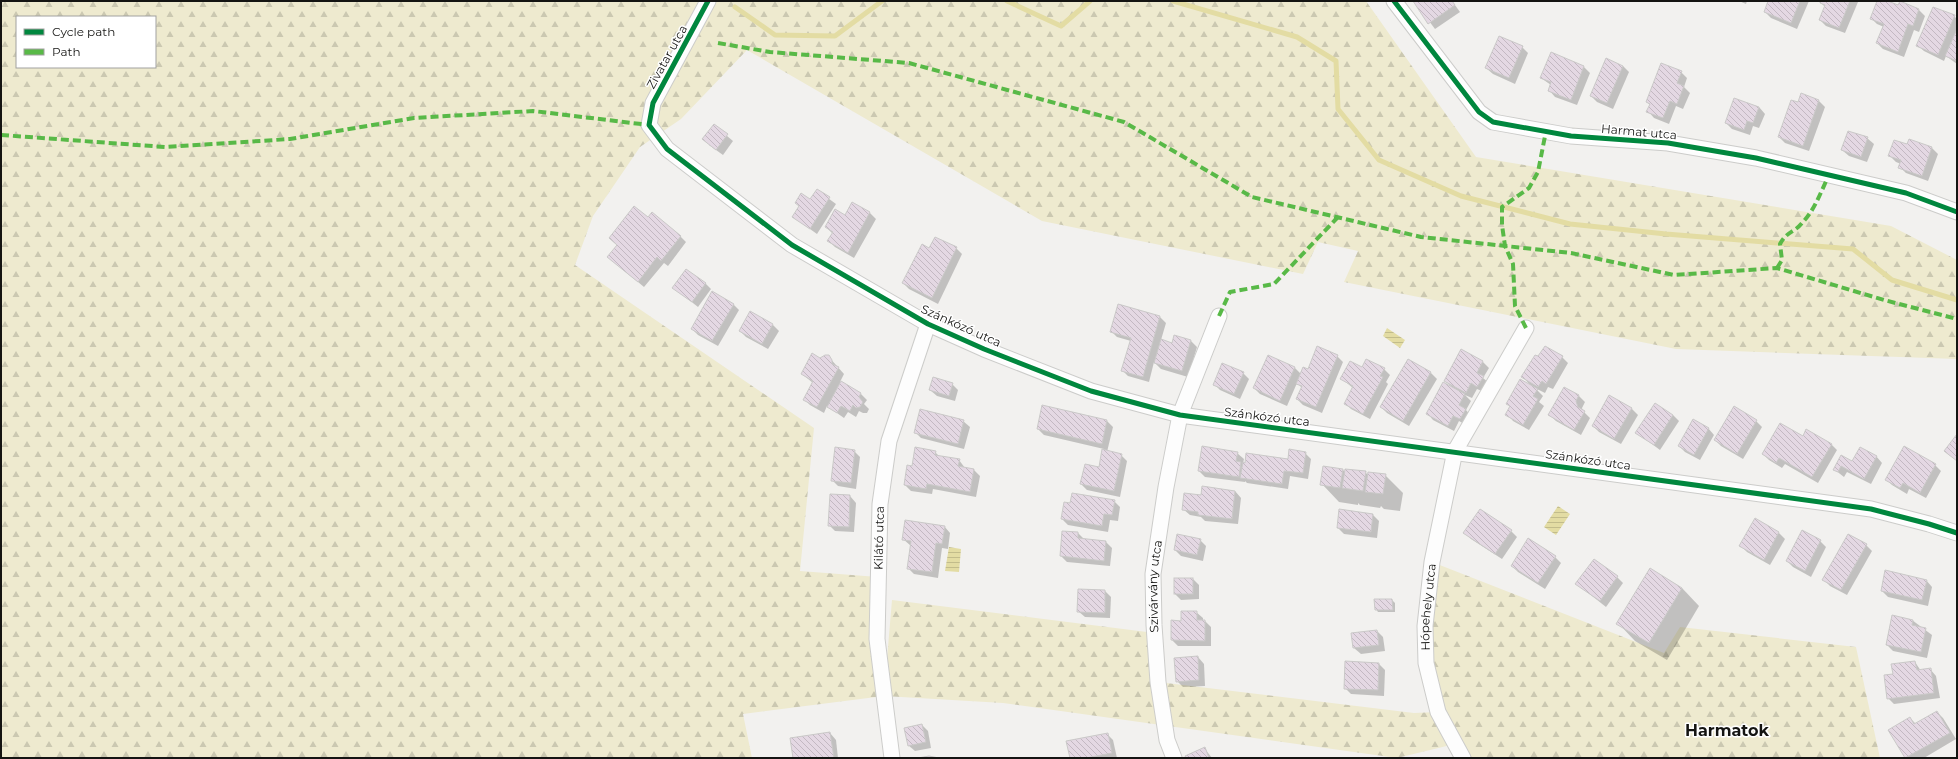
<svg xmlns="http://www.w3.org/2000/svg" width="1958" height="759" font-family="Montserrat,sans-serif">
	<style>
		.forest { fill: url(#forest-firs); fill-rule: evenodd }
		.water { fill: url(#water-rules) }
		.shadow { fill: #0003 }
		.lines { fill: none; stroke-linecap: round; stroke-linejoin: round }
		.stream { stroke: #e3dca3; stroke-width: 5 }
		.building { fill: url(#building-back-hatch); stroke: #cac9c8 }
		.street-casing { stroke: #ccccca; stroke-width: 17 }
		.street { stroke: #fdfdfd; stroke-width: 15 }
		.quiet { stroke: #58b947; stroke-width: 4; stroke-dasharray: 8 4; stroke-linecap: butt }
		.cycleway-casing { stroke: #fff; stroke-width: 8 }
		.cycleway { stroke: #00873e; stroke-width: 5 }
		.labels { text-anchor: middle; stroke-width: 3; stroke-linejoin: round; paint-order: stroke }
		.street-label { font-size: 12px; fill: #141412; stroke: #fff }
		.district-label { font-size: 16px; font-weight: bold; fill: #141412; stroke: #fff }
	</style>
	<defs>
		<pattern id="forest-firs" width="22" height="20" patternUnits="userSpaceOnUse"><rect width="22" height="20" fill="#eeeacf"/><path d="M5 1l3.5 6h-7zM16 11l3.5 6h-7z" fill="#cbc8b1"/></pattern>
		<pattern id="water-rules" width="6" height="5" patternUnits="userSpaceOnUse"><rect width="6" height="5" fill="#e3dca3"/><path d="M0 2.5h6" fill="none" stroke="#c2bc8b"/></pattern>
		<pattern id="building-back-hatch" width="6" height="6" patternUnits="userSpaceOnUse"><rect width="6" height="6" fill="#e4d8e3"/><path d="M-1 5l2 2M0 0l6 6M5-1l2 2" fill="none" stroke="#c3b8c2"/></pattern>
	</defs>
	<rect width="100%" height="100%" fill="#f2f1ef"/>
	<!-- forest -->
	<path class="forest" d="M1,1H1366L1476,157L1891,226L1957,260V359L1676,349L1344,282L1358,251L1318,242L1303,274L1042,221L747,50L681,119L640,147L593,216L575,265L814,428L800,571L878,577L884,694L892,600L1147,632L1158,682L1414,713L1437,712L1425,626L1432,562L1664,653L1680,627L1856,647L1880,758H1466L1459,743L1397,758L1003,703L884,696L743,714L752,758H1ZM17,17H155V67H17Z"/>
	<!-- water -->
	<g class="water">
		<polygon points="1387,328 1405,340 1400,348 1383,336"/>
		<polygon points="1558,506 1570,514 1556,535 1544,527"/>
		<polygon points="949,547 961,549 959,572 945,571"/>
	</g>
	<!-- shadow -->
	<g class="shadow">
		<polygon points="1414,1 1452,1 1460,12 1435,29"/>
		<polygon points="1739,1 1747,1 1746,4"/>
		<polygon points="1769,1 1809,1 1797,29 1771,18 1765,12"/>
		<polygon points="1822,1 1858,2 1845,33 1826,26 1820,20 1825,7 1821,3"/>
		<polygon points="1878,1 1886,1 1898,6 1900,2 1919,10 1925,16 1919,32 1914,30 1904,57 1883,49 1877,43 1884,27 1877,24 1871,18"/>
		<polygon points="1954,16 1957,19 1957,64 1946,56 1944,61 1924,51 1917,45"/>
		<polygon points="1522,47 1528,53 1515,84 1493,74 1486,68"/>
		<polygon points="1551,53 1584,67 1590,73 1577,105 1555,97 1549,90 1551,85 1541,78"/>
		<polygon points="1623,66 1629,72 1613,109 1597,102 1591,96"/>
		<polygon points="1681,72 1687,78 1684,87 1690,93 1683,109 1676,106 1669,124 1654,118 1648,111 1650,105 1647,102"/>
		<polygon points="1818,100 1825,107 1809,151 1785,143 1779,137 1799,103"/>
		<polygon points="1759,107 1765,114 1759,128 1753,126 1750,135 1732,129 1726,123"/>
		<polygon points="714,125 733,141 723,155 709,145"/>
		<polygon points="1867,138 1874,144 1867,162 1849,156 1842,150"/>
		<polygon points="1909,140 1932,148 1938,154 1928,181 1906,173 1900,167 1901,164 1896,162 1890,156 1907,145"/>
		<polygon points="817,190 836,204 817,234 793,217 810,200"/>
		<polygon points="852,203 870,213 876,219 854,258 835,247 829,241 833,234 826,227 845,216"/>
		<polygon points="648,218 680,236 686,242 668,266 664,263 644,287 608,257"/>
		<polygon points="956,248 962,254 938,304 909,289 903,283 929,249"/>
		<polygon points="705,283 711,289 698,307 674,288"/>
		<polygon points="733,304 739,310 718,346 698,335 692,329"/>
		<polygon points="1119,305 1160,317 1166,323 1161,340 1172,344 1175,336 1191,341 1197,347 1188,377 1161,369 1154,362 1149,382 1128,376 1122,370 1131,341 1117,337 1111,331"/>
		<polygon points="773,325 779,331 768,349 746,337 740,331"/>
		<polygon points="1462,351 1483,362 1489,368 1483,378 1489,383 1484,392 1477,389 1472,398 1465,395 1471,401 1466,410 1471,416 1466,425 1459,421 1454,431 1433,420 1427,413 1451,386 1445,381"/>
		<polygon points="828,356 844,374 840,382 861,394 867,400 864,404 869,409 867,413 863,413 859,411 856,417 848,412 844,418 827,406 824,413 810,405 804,399 813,383 802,374 820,359"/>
		<polygon points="1268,356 1295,368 1301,374 1337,356 1343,362 1322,413 1303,405 1297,399 1302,388 1297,383 1287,406 1260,394 1254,388"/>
		<polygon points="1562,357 1568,363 1553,389 1548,387 1545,393 1535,388 1543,396 1539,402 1544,406 1529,430 1513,421 1507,414 1511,407 1507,403 1530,385 1523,377"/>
		<polygon points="1408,360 1431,373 1437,379 1409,426 1387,413 1381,407"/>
		<polygon points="1362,368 1384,369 1390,375 1386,382 1388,384 1370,419 1351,409 1345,403 1353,388 1342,379"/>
		<polygon points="1243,373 1249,379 1240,399 1220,390 1214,384"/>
		<polygon points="952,384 958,390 955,401 937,396 930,390"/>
		<polygon points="1565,388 1579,396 1585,402 1582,408 1583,411 1590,418 1581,435 1556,421 1550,415"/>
		<polygon points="1610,397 1632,409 1638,415 1621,444 1599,432 1593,426"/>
		<polygon points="1734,408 1756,421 1762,427 1743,459 1721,446 1715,440"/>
		<polygon points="1673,415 1679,421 1660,450 1637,433"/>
		<polygon points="963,421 970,427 964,449 921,438 915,432"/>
		<polygon points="1107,421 1113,427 1107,452 1121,455 1127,461 1120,497 1087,490 1081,484 1099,468 1104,449 1044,435 1038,429"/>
		<polygon points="1708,428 1714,435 1700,460 1685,452 1679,446"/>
		<polygon points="1803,437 1831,444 1837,450 1818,483 1785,464 1782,468 1769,460 1763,454"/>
		<polygon points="854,451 860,457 856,489 838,486 832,480"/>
		<polygon points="935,452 940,457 959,460 965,468 974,470 980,476 976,497 933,489 932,494 911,491 905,485 912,467"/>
		<polygon points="1237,453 1244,459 1243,463 1246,464 1289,460 1305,453 1311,459 1308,479 1290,476 1288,489 1247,483 1245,481 1245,482 1205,477 1199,471"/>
		<polygon points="1876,456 1882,463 1871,484 1847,472 1844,477 1835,470 1842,457 1852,462"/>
		<polygon points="1935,465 1941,471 1926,498 1909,489 1907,494 1892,485 1886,479"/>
		<polygon points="1343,470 1345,472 1365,472 1368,475 1385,475 1403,493 1400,511 1384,509 1381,506 1380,508 1360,505 1358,503 1358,505 1339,502 1322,484"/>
		<polygon points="1235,491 1241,498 1238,524 1205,521 1201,517 1190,515 1183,509 1202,496"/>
		<polygon points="831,495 850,496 856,503 854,532 835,531 829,525"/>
		<polygon points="1114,501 1120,507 1118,521 1110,520 1108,532 1068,525 1062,519 1071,504"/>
		<polygon points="1340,510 1373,515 1379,521 1377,538 1344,534 1338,528"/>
		<polygon points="944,526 950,533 948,549 942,548 938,578 914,574 908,568 911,546 903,539"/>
		<polygon points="1511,531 1517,537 1502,559 1471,539 1465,533"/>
		<polygon points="1078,533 1084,539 1106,542 1112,548 1110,566 1067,562 1061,556"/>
		<polygon points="1779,533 1785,539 1770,565 1747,552 1741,546"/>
		<polygon points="1200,540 1206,546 1203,561 1181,556 1175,550"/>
		<polygon points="1820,541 1826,547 1811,577 1793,567 1787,561"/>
		<polygon points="1866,545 1872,551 1847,595 1830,586 1824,580"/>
		<polygon points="1555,557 1561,563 1545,589 1518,572 1512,566"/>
		<polygon points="1617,577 1623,583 1606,607 1577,584"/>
		<polygon points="1193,579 1199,585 1199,599 1181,600 1175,594"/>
		<polygon points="1926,580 1932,587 1928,606 1888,597 1882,591"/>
		<polygon points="1682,588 1699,606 1667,660 1635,641 1618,623"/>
		<polygon points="1105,591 1111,597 1110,618 1085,617 1078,611"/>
		<polygon points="1392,600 1395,603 1395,612 1378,612 1376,609"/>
		<polygon points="1196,612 1203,618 1203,621 1205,621 1211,627 1211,646 1178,646 1172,640 1182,622"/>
		<polygon points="1912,620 1932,635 1927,658 1893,651 1887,645"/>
		<polygon points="1377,631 1383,637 1385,651 1361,654 1354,648 1353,634"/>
		<polygon points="1198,657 1204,664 1205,686 1183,687 1177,681"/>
		<polygon points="1915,662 1921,671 1930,669 1936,676 1940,698 1894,704 1888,698 1894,675"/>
		<polygon points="1379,664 1385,670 1384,696 1351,694 1345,688"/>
		<polygon points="1937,712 1943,718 1956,739 1924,758 1906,758 1890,730 1910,718 1916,724"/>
		<polygon points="922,725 928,731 931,748 915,751 908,745"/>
		<polygon points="830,733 836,740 838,758 794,758"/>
		<polygon points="1107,734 1113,740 1117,758 1071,758"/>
		<polygon points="1205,749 1212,758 1187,758"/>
	</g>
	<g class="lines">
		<!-- stream -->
		<g class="stream">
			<polyline points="1007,1 1061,26 1090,1"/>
			<polyline points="1173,1 1297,37 1336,61 1338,109 1379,160 1461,196 1570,224 1666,234 1853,249 1892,280 1957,300"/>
			<polyline points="735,7 775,35 835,36 882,1"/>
		</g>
	</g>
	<!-- building -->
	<g class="building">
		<polygon points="1413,1 1452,1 1455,5 1428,24"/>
		<polygon points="1768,1 1800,1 1791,23 1764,12"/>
		<polygon points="1820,1 1850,1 1839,28 1819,20 1825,5 1820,3"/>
		<polygon points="1877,1 1888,1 1898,5 1900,1 1919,9 1913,26 1908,24 1898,52 1876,43 1884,24 1870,19"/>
		<polygon points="1933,7 1955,15 1938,55 1916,46"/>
		<polygon points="1957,29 1957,61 1945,56"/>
		<polygon points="1499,36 1523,46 1509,78 1485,68"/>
		<polygon points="1551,52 1584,66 1571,100 1548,91 1551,82 1540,78"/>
		<polygon points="1606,58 1623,66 1607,103 1590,96"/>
		<polygon points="1661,63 1682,71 1677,83 1684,86 1677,104 1670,101 1663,118 1646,112 1650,104 1646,102"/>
		<polygon points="1801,93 1819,100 1803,146 1778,137 1791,100 1798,102"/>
		<polygon points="1734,98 1759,107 1753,123 1747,121 1744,130 1725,123"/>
		<polygon points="714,124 728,134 716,150 702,139"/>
		<polygon points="1848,131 1868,137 1861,157 1841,150"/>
		<polygon points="1909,139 1932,147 1922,176 1898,168 1901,160 1888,156 1894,140 1907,144"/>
		<polygon points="817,189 830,197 810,229 792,217 799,206 795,203 801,193 810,199"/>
		<polygon points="852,202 870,212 848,253 827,241 833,232 825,227 835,209 845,215"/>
		<polygon points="634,206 648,217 652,212 681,236 661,261 657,257 638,282 607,257 617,245 609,238"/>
		<polygon points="935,237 957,247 932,298 902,283 922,244 929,248"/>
		<polygon points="686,269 706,283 692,302 672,288"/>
		<polygon points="712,291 734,304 712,341 691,329"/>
		<polygon points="1118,304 1160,316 1143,377 1121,371 1131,338 1110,332"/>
		<polygon points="750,311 773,324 762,344 739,331"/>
		<polygon points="1174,335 1191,340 1182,371 1154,363 1161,339 1172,343"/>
		<polygon points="1317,346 1338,355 1316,407 1296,399 1302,386 1296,384 1303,367 1308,369"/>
		<polygon points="1545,346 1563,356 1546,384 1542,381 1538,387 1521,377 1535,355 1538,356"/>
		<polygon points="1461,349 1483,361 1477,373 1484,376 1477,387 1471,383 1466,393 1444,381"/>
		<polygon points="812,353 820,358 825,355 829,355 832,360 832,364 839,367 817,407 803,400 813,381 801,374"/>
		<polygon points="1268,355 1295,367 1280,401 1253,388"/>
		<polygon points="1366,359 1385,368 1380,376 1383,377 1363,414 1344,404 1353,386 1340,379 1350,361 1362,367"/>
		<polygon points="1408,359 1431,372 1403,421 1380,407"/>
		<polygon points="1222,363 1244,372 1234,394 1213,385"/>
		<polygon points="933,377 953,383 949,396 929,390"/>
		<polygon points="1520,379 1538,389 1533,396 1538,399 1523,425 1505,415 1510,406 1506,404"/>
		<polygon points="841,381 861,393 859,397 863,402 860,407 856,408 853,405 850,411 841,406 837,413 827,407"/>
		<polygon points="1443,382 1465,394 1459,405 1466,409 1460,419 1453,416 1448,426 1426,414"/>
		<polygon points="1564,387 1579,395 1576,401 1578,407 1585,411 1574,430 1548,415"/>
		<polygon points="1609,395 1632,408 1614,439 1592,426"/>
		<polygon points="1655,403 1673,415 1654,445 1635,433"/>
		<polygon points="1042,405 1107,420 1102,444 1037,429"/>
		<polygon points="1734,406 1757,420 1737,454 1714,440"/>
		<polygon points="920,409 964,420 958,444 914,433"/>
		<polygon points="1693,419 1709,428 1694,455 1678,446"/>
		<polygon points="1780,423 1803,436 1806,429 1832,444 1812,477 1779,458 1776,463 1762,454"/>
		<polygon points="1957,434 1957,461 1944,451"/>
		<polygon points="1202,446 1238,452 1236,461 1241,462 1239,477 1198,471"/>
		<polygon points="1904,446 1936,464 1920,493 1903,483 1900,488 1885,480"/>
		<polygon points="835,447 855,450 851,483 831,481"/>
		<polygon points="915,447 936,451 935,455 960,459 958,466 974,469 970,492 927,484 926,489 904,485 907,465 912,466"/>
		<polygon points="1860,447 1877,456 1864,479 1841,466 1838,472 1833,470 1841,455 1852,461"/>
		<polygon points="1102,449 1122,454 1114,491 1080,484 1085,464 1099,467"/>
		<polygon points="1289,449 1306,452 1303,473 1284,471 1282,484 1240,478 1243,462 1245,463 1246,453 1288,459"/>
		<polygon points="1323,466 1343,469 1340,488 1320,485"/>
		<polygon points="1345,469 1366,471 1363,491 1342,488"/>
		<polygon points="1368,472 1386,474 1383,494 1365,492"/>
		<polygon points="1202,486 1235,491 1232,519 1198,515 1198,512 1182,510 1184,493 1201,495"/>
		<polygon points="1072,493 1115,500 1112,515 1104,514 1102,526 1061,519 1064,502 1070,503"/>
		<polygon points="830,494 850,495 849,527 828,526"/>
		<polygon points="1339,509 1373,514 1371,532 1337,528"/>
		<polygon points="1480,509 1512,530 1495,554 1463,533"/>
		<polygon points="1755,518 1779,532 1764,560 1739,546"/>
		<polygon points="905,520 945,526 942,544 936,543 932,572 907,569 911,541 902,540"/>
		<polygon points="1802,530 1821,540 1805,571 1786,561"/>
		<polygon points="1062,531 1078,532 1078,538 1106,541 1104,561 1060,556"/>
		<polygon points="1177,534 1201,539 1197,555 1174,550"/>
		<polygon points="1848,534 1867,544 1841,590 1822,580"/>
		<polygon points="1528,538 1556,556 1538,583 1511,566"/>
		<polygon points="1594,559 1618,576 1600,601 1575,584"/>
		<polygon points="1650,568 1682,588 1649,643 1616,624"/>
		<polygon points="1885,570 1927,580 1922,600 1881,591"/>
		<rect x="1174" y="578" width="19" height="16"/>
		<polygon points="1078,589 1105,590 1105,613 1077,612"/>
		<polygon points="1374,599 1392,599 1393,610 1375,610"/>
		<polygon points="1181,611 1197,611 1197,620 1205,620 1205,641 1171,640 1171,620 1181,621"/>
		<polygon points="1892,615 1913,620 1912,625 1926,628 1921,652 1886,645"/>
		<polygon points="1377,630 1379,645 1353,648 1351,633"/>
		<polygon points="1198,656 1199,680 1176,682 1174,658"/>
		<polygon points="1345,661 1379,663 1378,690 1344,689"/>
		<polygon points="1915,661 1917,670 1931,668 1934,693 1887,699 1884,675 1893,674 1891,664"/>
		<polygon points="1937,711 1950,733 1905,758 1888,730 1910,717 1914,724"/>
		<polygon points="922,724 926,742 908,746 904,728"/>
		<polygon points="830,732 834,758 793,758 790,738"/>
		<polygon points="1108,733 1112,753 1086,758 1070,758 1066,741"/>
		<polygon points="1205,747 1209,758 1186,758 1185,756"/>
		<polygon points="929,756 939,758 918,758"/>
	</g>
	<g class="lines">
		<defs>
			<g id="street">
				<polyline points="708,1 653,103 649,125 667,149 792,245 928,324 984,349 1091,391 1180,415 1871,509 1929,524 1957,533"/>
				<polyline points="1394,1 1479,112 1493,122 1571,136 1668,143 1756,158 1906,193 1957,212"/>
				<path id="s1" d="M892,758L877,639L880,504L889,441L928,324"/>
				<path id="s2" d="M1174,758L1167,740L1158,682L1154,625L1153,574L1166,487L1180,415L1219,316"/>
				<path id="s3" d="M1463,758L1438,712L1426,663L1425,626L1432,562L1455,451L1526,328"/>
			</g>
		</defs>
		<!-- street casing -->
		<use href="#street" class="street-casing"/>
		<!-- street -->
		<use href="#street" class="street"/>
		<!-- quiet -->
		<g class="quiet">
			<polyline points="718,43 770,52 909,63 1124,122 1252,197 1421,237 1571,253 1674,275 1777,268 1884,300 1957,319"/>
			<polyline points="1,135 165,147 290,139 414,118 533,111 649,125"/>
			<path d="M1777,268L1782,260L1780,244C1787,231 1794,233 1802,223C1815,210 1821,191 1829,175"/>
			<polyline points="1219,316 1230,292 1274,284 1338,217"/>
			<polyline points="1526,328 1515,306 1513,264 1505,246 1502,225 1502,207 1529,188 1538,172 1546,131"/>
		</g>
		<defs>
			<g id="cycleway">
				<polyline points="708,1 653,103 649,125 667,149 792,245 928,324 984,349 1091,391 1180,415 1871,509 1929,524 1957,533"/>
				<polyline points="1394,1 1479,112 1493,122 1571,136 1668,143 1756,158 1906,193 1957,212"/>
			</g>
		</defs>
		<!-- cycleway casing -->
		<use href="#cycleway" class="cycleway-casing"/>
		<!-- cycleway -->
		<use href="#cycleway" class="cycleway"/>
	</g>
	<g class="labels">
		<!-- street labels -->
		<g class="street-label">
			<text transform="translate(667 57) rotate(-61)" y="4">Zivatar utca</text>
			<text transform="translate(1639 132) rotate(5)" y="4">Harmat utca</text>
			<text transform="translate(961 326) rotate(24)" y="4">Szánkózó utca</text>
			<text transform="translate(1267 417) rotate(7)" y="4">Szánkózó utca</text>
			<text transform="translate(1588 460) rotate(8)" y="4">Szánkózó utca</text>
			<text dy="4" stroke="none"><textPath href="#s1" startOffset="221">Kilátó utca</textPath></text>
			<text dy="4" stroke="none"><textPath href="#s2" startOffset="174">Szivárvány utca</textPath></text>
			<text dy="4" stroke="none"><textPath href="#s3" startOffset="159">Hópehely utca</textPath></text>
		</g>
		<!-- district labels -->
		<g class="district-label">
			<text x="1727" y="736">Harmatok</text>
		</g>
	</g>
	<!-- border -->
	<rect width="1958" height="759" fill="none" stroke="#141412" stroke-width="4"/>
	<!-- legend -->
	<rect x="16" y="16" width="140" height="52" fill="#ffffff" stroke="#a1a1a0"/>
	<rect x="24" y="29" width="20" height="6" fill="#00873e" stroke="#a1a1a0"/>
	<text x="52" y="36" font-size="12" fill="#141412">Cycle path</text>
	<rect x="24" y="49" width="20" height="6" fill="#58b947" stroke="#a1a1a0"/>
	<text x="52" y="56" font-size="12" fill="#141412">Path</text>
</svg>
